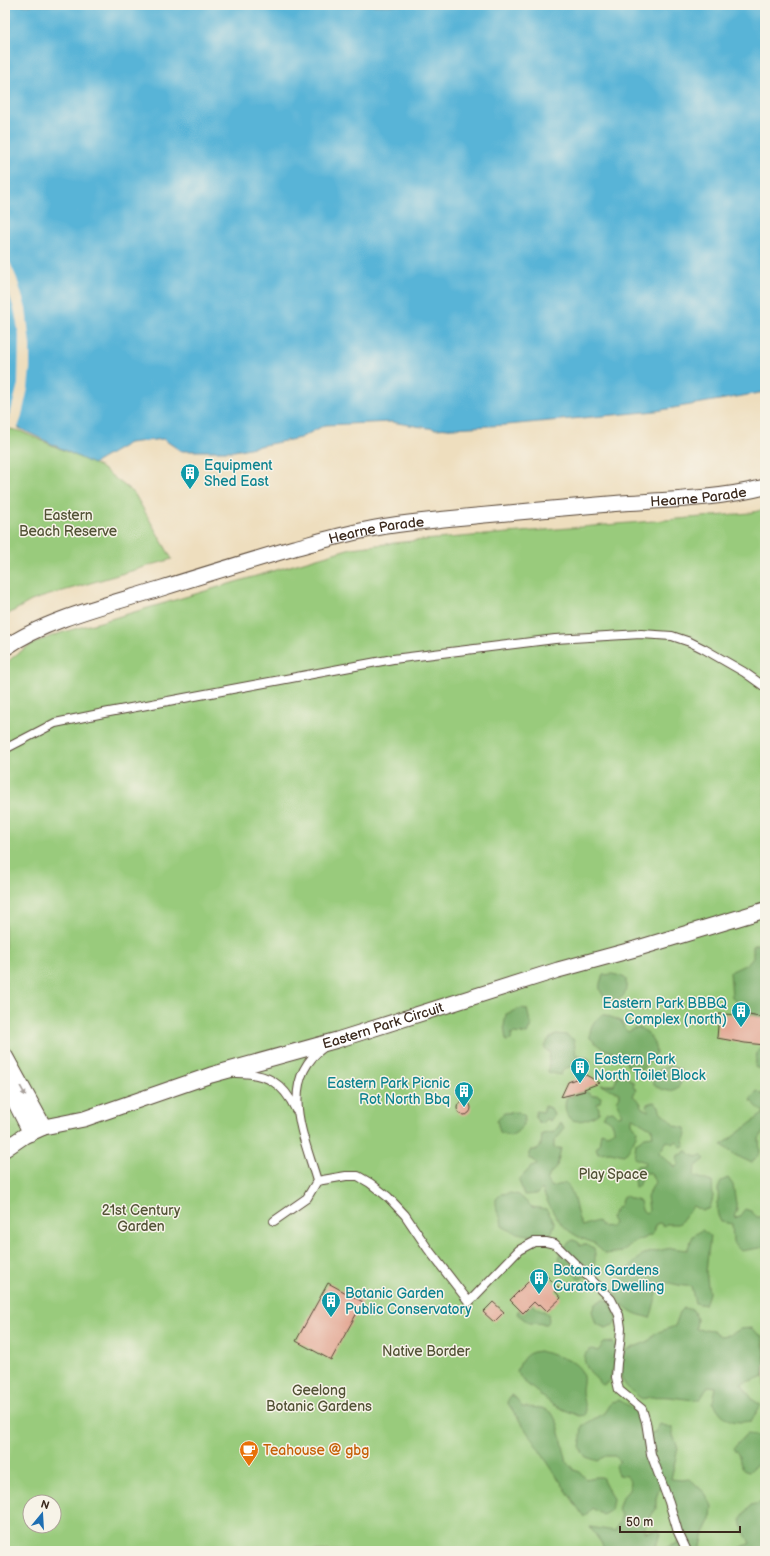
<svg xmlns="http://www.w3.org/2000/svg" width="770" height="1556" font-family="'Balsamiq Sans',sans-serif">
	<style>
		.green { fill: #99cb7b; stroke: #6a7a4c; fill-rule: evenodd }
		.forest { fill: #7aaf6b; stroke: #5a6c44 }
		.water { fill: #59b4d7; stroke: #4a6f7a }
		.pier { fill: #eedebe }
		.building { fill: #e4aa97 }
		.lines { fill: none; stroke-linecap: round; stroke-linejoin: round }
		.lane-casing { stroke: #564536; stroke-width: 10 }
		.street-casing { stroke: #564536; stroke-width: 17 }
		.lane { stroke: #fff; stroke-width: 8 }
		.street { stroke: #fff; stroke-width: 15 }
		.oneway { fill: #a79f9a }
		.labels { text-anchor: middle; stroke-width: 3; stroke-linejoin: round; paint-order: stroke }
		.culture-label { font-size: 14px; fill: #0d838f; stroke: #f7f3e8; text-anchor: start }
		.street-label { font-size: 14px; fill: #3b2a1e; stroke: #f7f3e8 }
		.park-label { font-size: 14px; fill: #525235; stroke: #f7f3e8 }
		.food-label { font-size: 14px; fill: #c56008; stroke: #f7f3e8; text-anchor: start }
	</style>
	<rect width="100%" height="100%" fill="#f7f3e8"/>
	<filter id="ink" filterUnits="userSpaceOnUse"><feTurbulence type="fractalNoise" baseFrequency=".025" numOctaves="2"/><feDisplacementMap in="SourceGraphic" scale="8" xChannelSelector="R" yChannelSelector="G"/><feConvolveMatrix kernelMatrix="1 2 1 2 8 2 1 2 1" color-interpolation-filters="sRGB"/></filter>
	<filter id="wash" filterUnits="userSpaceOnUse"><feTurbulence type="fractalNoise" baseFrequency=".012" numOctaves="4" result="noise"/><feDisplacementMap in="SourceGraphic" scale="16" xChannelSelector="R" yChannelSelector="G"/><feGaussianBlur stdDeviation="0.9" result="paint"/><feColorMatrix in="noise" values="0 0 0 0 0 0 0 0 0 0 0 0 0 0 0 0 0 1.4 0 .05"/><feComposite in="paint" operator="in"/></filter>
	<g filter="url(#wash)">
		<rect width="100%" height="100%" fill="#eedebe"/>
		<!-- green -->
		<g class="green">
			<polygon points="5,428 20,431 99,466 134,493 172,559 46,596 31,601 5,616"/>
			<path d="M765,509V1551H5V665C27,640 66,631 97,623L351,548L412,541L750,513ZM30,1502H54V1526H30Z"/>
		</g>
		<!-- forest -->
		<g class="forest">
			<polygon points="765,941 765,1018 749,1015 732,997 730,972 745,965 753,958 753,946"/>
			<path d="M612,974L621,976L626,979C627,996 624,1000 607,1000C598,990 598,987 603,975Z"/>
			<polygon points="521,1008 527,1009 531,1026 527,1034 512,1033 511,1040 506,1041 504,1026 506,1014"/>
			<path d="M603,1014L621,1021L624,1028L628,1032L633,1029L640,1028C650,1034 655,1041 656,1053L639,1073L627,1065L625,1058L600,1047L590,1038C589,1027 594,1020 603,1014Z"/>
			<polygon points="556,1034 566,1035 574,1040 576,1055 588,1058 591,1063 589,1064 582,1063 563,1069 561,1075 548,1072 550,1051 547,1051 544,1046 550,1038"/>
			<polygon points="763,1044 765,1045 765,1072 755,1067 757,1052"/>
			<path d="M669,1066L680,1069C687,1089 669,1098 654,1084L653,1074L661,1069Z"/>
			<path d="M619,1074L626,1076L634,1083L633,1086L636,1090L633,1096L640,1102L642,1108L649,1111L647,1106L649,1103L654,1102L659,1106L660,1111L676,1126L685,1128L687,1135L684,1141L685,1144L684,1147H680L677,1141L673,1144L667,1141L659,1153L675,1167L679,1165L677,1159L678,1155L683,1154L685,1151H688L690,1154L697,1157L701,1155L705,1159L695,1167L694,1176L712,1182L713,1197L710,1208L702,1211L693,1206L679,1224H666L664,1226L660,1223L656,1224L654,1228L653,1234L631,1244L622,1252L605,1254C601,1251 598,1245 594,1243C589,1241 582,1239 577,1236C558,1226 550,1208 542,1189L537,1194L524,1195L519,1180L531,1167L537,1165L534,1160L529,1158V1153L531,1150H538L541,1145L542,1134L554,1132L561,1123L564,1128L560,1135L554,1141V1148H561L557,1166L550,1174L547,1181L551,1187L566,1183C577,1195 574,1212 582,1226L597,1221L601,1226L611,1227L614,1223L611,1218L616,1209L621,1204L622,1198L626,1196L632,1199L640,1201L642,1210L646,1213L649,1210L647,1197L655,1182L651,1174L644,1172L641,1178L638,1187H635L633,1171L636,1166L644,1165L645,1162L634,1158L636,1143L645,1137L653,1136L652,1129L632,1117V1124L637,1130C636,1139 630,1148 624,1155L610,1152L598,1153L596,1148L599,1145L601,1132L607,1134L614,1131C614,1123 610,1120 603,1117L607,1112L613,1111L618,1116L622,1115C619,1110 620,1106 617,1101L620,1096L619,1093L601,1085H614L617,1077Z"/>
			<path d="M578,1091V1093L585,1091L593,1096L597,1095L601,1097L600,1102L596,1104L599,1108V1113C593,1118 580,1123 572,1120C564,1117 563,1099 569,1095L571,1097L577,1094V1092Z"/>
			<polygon points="757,1091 765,1096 765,1132 763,1132 759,1139 760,1153 752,1163 735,1155 722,1145 764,1113 750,1100"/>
			<polygon points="544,1106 551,1108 554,1115 550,1121 546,1119 541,1124 535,1118 536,1111 544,1112"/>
			<path d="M518,1112L525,1116C524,1126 519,1132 510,1136L500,1132L497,1121L504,1113Z"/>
			<path d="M728,1178L733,1185L737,1209L734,1217L738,1218L745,1209L751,1211L757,1217H765V1247L741,1251L733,1243L732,1224L721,1222C716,1213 717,1209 718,1200C719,1190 716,1191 721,1181Z"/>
			<path d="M510,1193L519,1195L532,1207L546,1209L555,1223L551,1235C534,1237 516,1235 502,1226L501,1218C496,1213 496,1206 496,1199L501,1194Z"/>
			<path d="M702,1230L710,1236L706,1271L709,1293L705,1305L695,1303L691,1286C681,1287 673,1283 663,1282C655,1292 655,1306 650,1318C631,1313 625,1310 615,1293L620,1277L643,1254L671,1248L687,1250L693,1236Z"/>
			<path d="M573,1240L578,1242L580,1246L584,1244L594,1248C597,1261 594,1277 578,1278L559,1260C560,1252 566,1243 573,1240Z"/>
			<polygon points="603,1299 609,1301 617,1317 615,1324 606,1328 596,1324 592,1311 595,1304"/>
			<path d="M531,1304C538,1310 542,1309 548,1314L549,1320L547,1324L529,1323L517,1314L518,1311Z"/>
			<path d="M684,1308L693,1310L697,1319L696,1329L713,1331L720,1336L729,1335L741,1329L751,1328L762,1337L765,1352L764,1376L741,1384L753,1400L761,1405L751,1421C730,1424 724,1420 713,1402L716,1387L708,1386L700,1400C681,1400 661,1393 642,1399C620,1384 617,1377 624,1351L649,1341L656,1333L675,1326L680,1312Z"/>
			<path d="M613,1342L617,1347L614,1366L609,1382L603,1385C594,1378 573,1356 592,1349L598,1351L604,1343Z"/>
			<path d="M540,1351C554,1356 581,1359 583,1377C584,1381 582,1386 582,1390C582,1399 586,1406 585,1415L579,1416L553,1405L522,1380L517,1371C522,1359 525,1352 540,1351Z"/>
			<polygon points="511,1395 517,1399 522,1407 542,1408 552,1413 558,1424 567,1462 574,1470 580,1472 586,1479 595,1477 602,1477 613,1499 611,1510 603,1515 592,1508 584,1517 507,1402"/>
			<path d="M619,1400L637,1411L642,1431L646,1435L655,1432L660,1424L673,1428V1435L678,1448L671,1479L682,1480L690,1479L705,1493L712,1506L711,1519L704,1533L700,1551H662L663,1549L677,1543L682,1533V1522L671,1517C673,1505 674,1497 667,1487L659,1490L656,1498V1509L645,1524V1532L658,1530L661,1534L653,1551H607L590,1527L615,1531L622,1515L618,1510L621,1499L629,1490L631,1482L626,1476L618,1475L615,1466L620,1461L615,1456H605L598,1461L586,1457L580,1449L582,1426L604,1413L611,1402Z"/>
			<path d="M746,1434C756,1434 761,1438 765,1447L761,1454V1463L755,1466L749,1472C738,1471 742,1462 738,1454C737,1452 735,1451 733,1449Z"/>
			<polygon points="765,1487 765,1551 740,1551 740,1548 750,1543 743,1530 741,1519 751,1505 763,1502 761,1491"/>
		</g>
		<!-- water -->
		<polygon class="water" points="5,5 765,5 765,392 656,411 507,425 435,429 391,422 325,425 300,438 234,451 181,451 163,439 129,443 93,464 19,428 5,425"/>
		<!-- pier -->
		<polygon class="pier" points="5,251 17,279 26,309 30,345 30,368 28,388 21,419 17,430 7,427 18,384 19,335 15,312 5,281"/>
		<g id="blocks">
			<!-- building -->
			<g class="building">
				<polygon points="719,1014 749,1015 765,1018 765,1045 745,1043 717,1038"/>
				<polygon points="586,1075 600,1083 584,1089 585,1091 561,1097 568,1082"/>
				<circle cx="464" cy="1108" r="7"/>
				<polygon points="537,1273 543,1279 547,1276 559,1288 555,1291 561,1298 547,1311 540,1304 538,1306 534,1302 523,1313 510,1300"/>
				<polygon points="328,1283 363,1302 331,1360 296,1341"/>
				<polygon points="493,1302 504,1312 494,1322 483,1312"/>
			</g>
		</g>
	</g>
	<g filter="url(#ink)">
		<use href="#blocks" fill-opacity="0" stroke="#564536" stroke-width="1"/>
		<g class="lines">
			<defs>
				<g id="lane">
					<polyline points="5,749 55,723 104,713 393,659 555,639 641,634 672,636 690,642 704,649 744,672 765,687"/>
					<path d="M236,1073C266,1073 283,1082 296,1110"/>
					<polyline points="317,1181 346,1176 358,1176 370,1183 388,1197 405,1215 428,1249 469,1302 519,1250 534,1242 546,1242 555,1244 611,1299 619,1315 621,1328 620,1343 617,1363 616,1377 619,1390 642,1409 646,1422 651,1454 669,1502 678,1532 687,1551"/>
					<path d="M274,1221L307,1198L317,1181C304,1136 277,1081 324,1047"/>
				</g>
				<g id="street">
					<path id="s1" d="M5,648C46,619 111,604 159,589C204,575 249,561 294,548C332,538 370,527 409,523C480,515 550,509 621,503C669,500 718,499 765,487"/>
					<polyline points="5,1056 44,1127"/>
					<polyline points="5,1082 31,1133"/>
					<path id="s2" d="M5,1149L24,1136L44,1127L84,1119L211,1075L337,1040L558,970L635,949L765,910"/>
				</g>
			</defs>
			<!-- lane casing -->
			<use href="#lane" class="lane-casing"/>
			<!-- street casing -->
			<use href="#street" class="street-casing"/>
			<!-- lane -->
			<use href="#lane" class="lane"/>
			<!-- street -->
			<use href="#street" class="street"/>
		</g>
		<!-- one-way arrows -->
		<defs><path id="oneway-solid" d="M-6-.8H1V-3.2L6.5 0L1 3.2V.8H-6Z"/></defs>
		<use class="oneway" href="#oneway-solid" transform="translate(23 1091) rotate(61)"/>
	</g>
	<!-- icons -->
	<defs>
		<symbol id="building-pin" viewBox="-11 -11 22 30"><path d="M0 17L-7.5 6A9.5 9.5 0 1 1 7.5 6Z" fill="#0f9aa8" stroke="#f7f3e8"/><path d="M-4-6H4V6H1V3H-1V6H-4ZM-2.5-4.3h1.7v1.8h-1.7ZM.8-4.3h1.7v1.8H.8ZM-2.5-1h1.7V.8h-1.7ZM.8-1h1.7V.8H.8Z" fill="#fff"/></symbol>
		<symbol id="cafe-pin" viewBox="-11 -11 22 30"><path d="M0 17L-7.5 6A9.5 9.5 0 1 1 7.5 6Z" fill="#e8710a" stroke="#f7f3e8"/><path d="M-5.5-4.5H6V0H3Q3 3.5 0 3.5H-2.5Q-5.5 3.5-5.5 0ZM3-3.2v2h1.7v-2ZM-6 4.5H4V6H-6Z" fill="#fff"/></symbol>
	</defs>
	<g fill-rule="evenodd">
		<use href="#building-pin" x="179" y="462" width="22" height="30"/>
		<use href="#building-pin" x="730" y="1000" width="22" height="30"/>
		<use href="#building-pin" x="569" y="1056" width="22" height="30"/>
		<use href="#building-pin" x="453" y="1080" width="22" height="30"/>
		<use href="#building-pin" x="528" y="1267" width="22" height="30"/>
		<use href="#building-pin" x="320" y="1290" width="22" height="30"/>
		<use href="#cafe-pin" x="238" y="1439" width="22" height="30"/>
	</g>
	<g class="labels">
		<!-- culture labels -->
		<g class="culture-label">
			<text x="204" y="470">Equipment<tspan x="204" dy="16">Shed East</tspan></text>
			<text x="727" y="1008" text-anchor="end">Eastern Park BBBQ<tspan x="727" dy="16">Complex (north)</tspan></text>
			<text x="594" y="1064">Eastern Park<tspan x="594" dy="16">North Toilet Block</tspan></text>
			<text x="450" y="1088" text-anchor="end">Eastern Park Picnic<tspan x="450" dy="16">Rot North Bbq</tspan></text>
			<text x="553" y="1275">Botanic Gardens<tspan x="553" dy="16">Curators Dwelling</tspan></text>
			<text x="345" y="1298">Botanic Garden<tspan x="345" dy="16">Public Conservatory</tspan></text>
		</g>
		<!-- street labels -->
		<g class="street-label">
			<text dy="5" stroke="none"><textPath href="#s1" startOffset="715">Hearne Parade</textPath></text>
			<text dy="5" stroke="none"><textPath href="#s1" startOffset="391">Hearne Parade</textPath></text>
			<text dy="5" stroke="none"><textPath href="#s2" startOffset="399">Eastern Park Circuit</textPath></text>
		</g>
		<!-- park labels -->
		<g class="park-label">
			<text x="68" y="520">Eastern<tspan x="68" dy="16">Beach Reserve</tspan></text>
			<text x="613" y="1179">Play Space</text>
			<text x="141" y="1215">21st Century<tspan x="141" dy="16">Garden</tspan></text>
			<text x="426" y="1356">Native Border</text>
			<text x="319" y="1395">Geelong<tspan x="319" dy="16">Botanic Gardens</tspan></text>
		</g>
		<!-- food labels -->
		<g class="food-label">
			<text x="263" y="1455">Teahouse @ gbg</text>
		</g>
	</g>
	<!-- margin -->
	<rect width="770" height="1556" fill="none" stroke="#f7f3e8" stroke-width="20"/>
	<!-- north arrow -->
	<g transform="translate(42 1514) rotate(18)"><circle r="19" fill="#f7f3e8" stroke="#aca397"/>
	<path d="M0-3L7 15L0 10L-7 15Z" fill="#1f6fb2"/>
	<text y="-6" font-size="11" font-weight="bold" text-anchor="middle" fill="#3b2a1e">N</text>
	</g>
	<!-- scale -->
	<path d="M620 1526v6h120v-6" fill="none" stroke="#3b2a1e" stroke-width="2"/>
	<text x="626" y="1526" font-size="12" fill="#3b2a1e" stroke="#f7f3e8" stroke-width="3" paint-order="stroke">50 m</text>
</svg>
